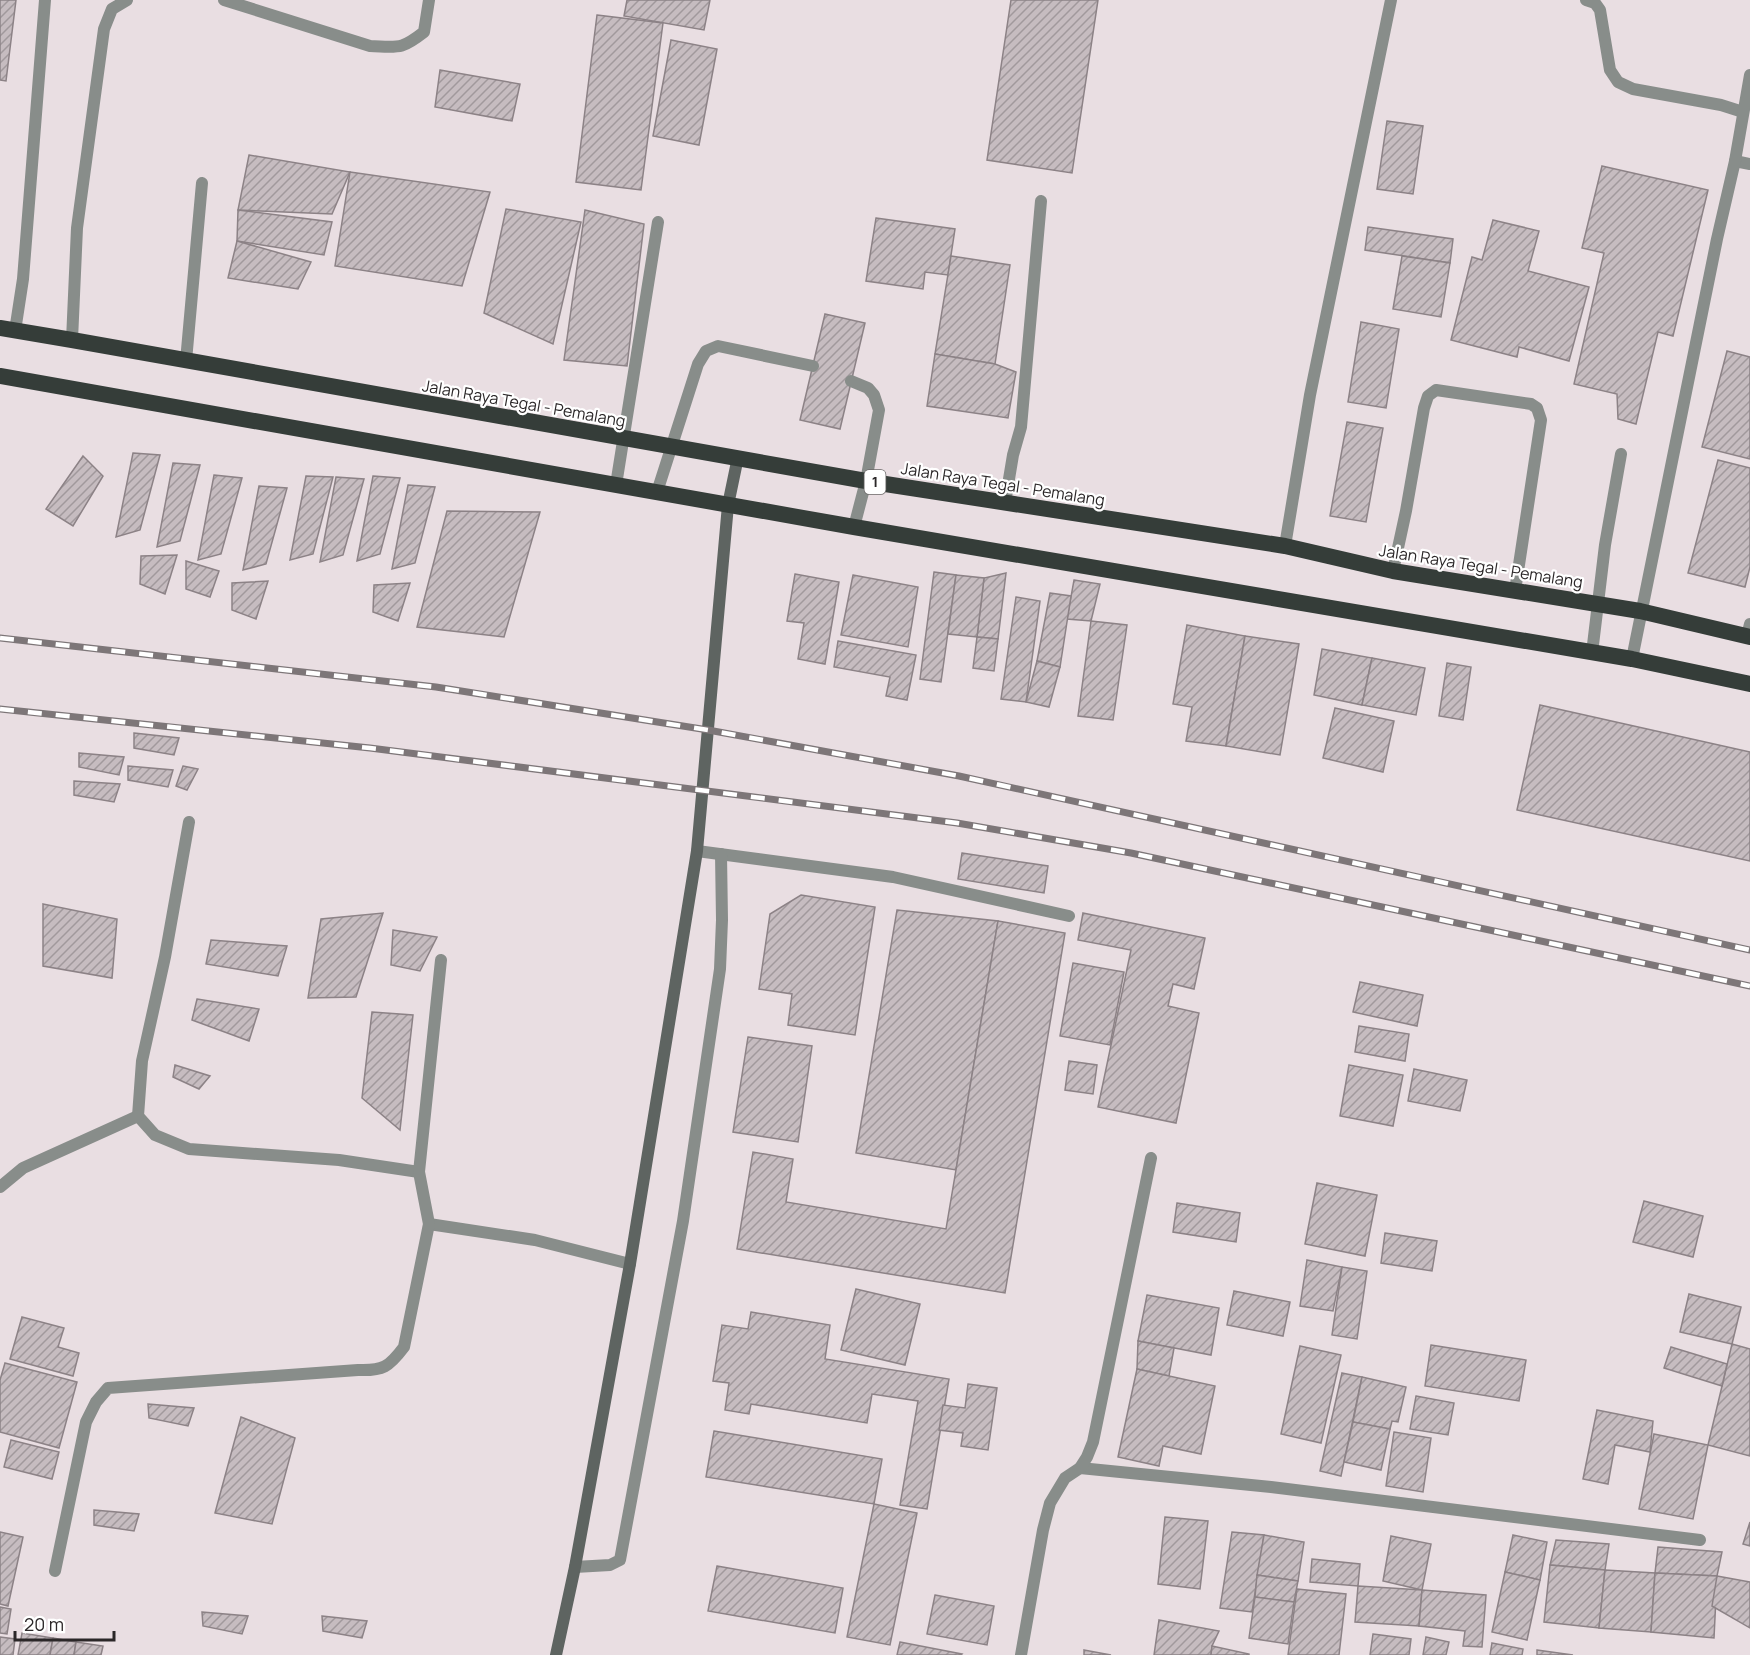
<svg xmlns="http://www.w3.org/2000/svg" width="1750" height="1655" font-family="Manrope,sans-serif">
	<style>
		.building { fill: url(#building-hatch); stroke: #8c8286; stroke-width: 1.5 }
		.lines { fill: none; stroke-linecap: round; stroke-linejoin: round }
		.service { stroke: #888d8a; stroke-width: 12 }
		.minor { stroke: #888d8a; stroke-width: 12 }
		.secondary { stroke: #5e6461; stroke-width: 12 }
		.trunk { stroke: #353d39; stroke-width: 16 }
		.rail-casing { stroke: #7d7678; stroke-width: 7 }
		.rail { stroke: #fff; stroke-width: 4.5; stroke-dasharray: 14; stroke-linecap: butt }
		.labels { text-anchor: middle; stroke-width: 4.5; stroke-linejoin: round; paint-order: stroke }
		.shield { fill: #fff; stroke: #6b6868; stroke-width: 1.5 }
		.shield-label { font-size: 15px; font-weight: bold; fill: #2b2728 }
		.street-label { font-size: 16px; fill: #2b2728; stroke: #fff }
	</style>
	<defs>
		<pattern id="building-hatch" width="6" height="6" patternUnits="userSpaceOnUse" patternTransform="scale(1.5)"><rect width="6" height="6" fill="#c6bcc0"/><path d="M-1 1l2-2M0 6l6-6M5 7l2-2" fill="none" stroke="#a1999c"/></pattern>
	</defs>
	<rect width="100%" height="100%" fill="#e9dee2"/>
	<!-- building -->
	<g class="building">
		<polygon points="0,0 16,0 6,81 0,80"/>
		<polygon points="627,0 710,0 704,30 624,16"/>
		<polygon points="1011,0 1098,0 1072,173 987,160"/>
		<polygon points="597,15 663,23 641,190 576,182"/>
		<polygon points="671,40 717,49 699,145 653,136"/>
		<polygon points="440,70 520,84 512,121 435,107"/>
		<polygon points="1387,121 1423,126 1413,194 1377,189"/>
		<polygon points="249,155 350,172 332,214 238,210"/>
		<polygon points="1602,166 1708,190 1673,336 1658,332 1636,424 1618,419 1617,394 1574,384 1604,253 1582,248"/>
		<polygon points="350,172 490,192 462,286 335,266"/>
		<polygon points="506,209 581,222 553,344 484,313"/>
		<polygon points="238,210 332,222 324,255 237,241"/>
		<polygon points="585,210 644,224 627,366 564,360"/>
		<polygon points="876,218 955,229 948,275 925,272 923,289 866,281"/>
		<polygon points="1493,220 1539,231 1528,271 1589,287 1569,361 1519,347 1517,357 1451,340 1472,257 1482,260"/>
		<polygon points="1368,227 1453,239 1450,263 1365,250"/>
		<polygon points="237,241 311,262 298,289 228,278"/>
		<polygon points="951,256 1010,265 995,364 935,354"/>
		<polygon points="1402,256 1450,263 1441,317 1393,309"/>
		<polygon points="825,314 865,323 840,429 800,420"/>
		<polygon points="1361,322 1399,329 1386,408 1348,402"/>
		<polygon points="1727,351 1750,357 1750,459 1702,447"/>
		<polygon points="935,354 995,364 1016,372 1008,418 927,406"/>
		<polygon points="1347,422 1383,428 1366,522 1330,516"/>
		<polygon points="133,453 160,455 140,530 116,537"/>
		<polygon points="83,456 103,476 73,526 46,509"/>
		<polygon points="1718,460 1750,468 1750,567 1745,587 1688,573"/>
		<polygon points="173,463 200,465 180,541 157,547"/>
		<polygon points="214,475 242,478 221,554 198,560"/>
		<polygon points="306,476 333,477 313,554 290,560"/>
		<polygon points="373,476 400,478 380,554 357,561"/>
		<polygon points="336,477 364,479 343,555 320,562"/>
		<polygon points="408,485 435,487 415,563 392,569"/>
		<polygon points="259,486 287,488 266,564 243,570"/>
		<polygon points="447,511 540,512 504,637 417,627"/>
		<polygon points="177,555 165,594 140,584 141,556"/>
		<polygon points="186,561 219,571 210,597 186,589"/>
		<polygon points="934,572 956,575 941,682 920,679"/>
		<polygon points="1006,573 998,639 977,637 984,578"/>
		<polygon points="795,574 839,582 825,664 798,659 804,623 787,621"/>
		<polygon points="853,575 918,587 908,647 841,635"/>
		<polygon points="956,575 984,578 977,637 948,634"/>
		<polygon points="1074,580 1100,584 1091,621 1067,619"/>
		<polygon points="268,581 256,619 232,610 232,583"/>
		<polygon points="410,583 398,621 373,612 374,585"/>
		<polygon points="1050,593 1071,596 1060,667 1037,661"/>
		<polygon points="1016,597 1040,601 1026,702 1001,699"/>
		<polygon points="1091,621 1127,625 1113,720 1078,716"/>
		<polygon points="1187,625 1245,636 1226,746 1186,741 1192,707 1173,704"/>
		<polygon points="1245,636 1299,644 1280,755 1226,746"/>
		<polygon points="977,637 998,639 994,671 973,668"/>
		<polygon points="838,641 916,655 907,700 886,696 890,677 834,667"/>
		<polygon points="1322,649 1372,658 1362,705 1314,695"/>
		<polygon points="1372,658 1425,668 1416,715 1362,705"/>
		<polygon points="1037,661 1060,667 1049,707 1026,702"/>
		<polygon points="1447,663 1471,667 1463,720 1439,716"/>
		<polygon points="1540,705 1750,752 1750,861 1517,810"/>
		<polygon points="1335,708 1394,721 1383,772 1323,758"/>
		<polygon points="134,733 179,738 174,755 134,748"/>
		<polygon points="79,753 124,757 119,775 79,767"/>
		<polygon points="128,766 173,770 168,787 128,780"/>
		<polygon points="183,766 198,769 187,790 176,786"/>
		<polygon points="74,781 120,784 114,802 74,795"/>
		<polygon points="962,853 1048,866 1044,893 958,879"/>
		<polygon points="801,895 875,907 855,1035 788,1025 792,994 759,989 770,914"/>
		<polygon points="43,904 117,919 112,978 43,966"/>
		<polygon points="897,910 998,921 956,1170 856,1153"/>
		<polygon points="383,913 356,997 308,998 321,919"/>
		<polygon points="1083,913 1205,938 1194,989 1173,984 1168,1006 1199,1013 1176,1123 1098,1107 1131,950 1078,940"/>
		<polygon points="998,921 1065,933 1005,1293 737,1249 753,1152 793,1159 786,1202 946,1229"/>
		<polygon points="393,930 437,937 420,971 391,965"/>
		<polygon points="211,940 287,946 278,976 206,964"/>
		<polygon points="1073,963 1124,972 1110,1045 1060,1036"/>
		<polygon points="1360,982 1423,995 1417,1026 1353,1012"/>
		<polygon points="197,999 259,1009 249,1041 192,1020"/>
		<polygon points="372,1012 413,1015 400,1130 362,1098"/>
		<polygon points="1359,1026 1409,1034 1405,1061 1355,1052"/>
		<polygon points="748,1037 812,1046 798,1142 733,1132"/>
		<polygon points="1069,1061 1097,1065 1093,1094 1065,1090"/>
		<polygon points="175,1065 210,1076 199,1089 173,1077"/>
		<polygon points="1349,1065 1403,1075 1393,1126 1340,1116"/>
		<polygon points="1414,1069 1467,1080 1460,1111 1408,1101"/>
		<polygon points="1317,1183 1377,1195 1365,1256 1305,1244"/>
		<polygon points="1644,1201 1703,1216 1693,1257 1633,1242"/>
		<polygon points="1177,1203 1240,1213 1236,1242 1173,1232"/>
		<polygon points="1385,1233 1437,1241 1432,1271 1381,1263"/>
		<polygon points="1307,1260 1342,1267 1333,1311 1300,1306"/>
		<polygon points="1342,1267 1367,1271 1357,1339 1332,1335"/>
		<polygon points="856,1289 920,1304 905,1365 841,1350"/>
		<polygon points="1234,1291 1290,1302 1283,1336 1227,1325"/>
		<polygon points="1689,1294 1741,1307 1732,1344 1680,1332"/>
		<polygon points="1147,1295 1219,1308 1211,1355 1138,1341"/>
		<polygon points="751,1312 830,1325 825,1359 949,1379 927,1509 900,1505 918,1401 872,1394 867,1423 751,1404 749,1414 725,1410 729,1383 713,1381 722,1325 748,1329"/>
		<polygon points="22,1317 64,1328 58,1347 79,1353 73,1376 10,1359"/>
		<polygon points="1138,1341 1174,1348 1169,1376 1137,1369"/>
		<polygon points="1732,1344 1750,1349 1750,1456 1708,1445"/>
		<polygon points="1431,1345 1526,1360 1519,1401 1425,1386"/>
		<polygon points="1300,1346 1341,1355 1321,1443 1281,1434"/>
		<polygon points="1671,1347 1727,1364 1722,1386 1664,1368"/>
		<polygon points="5,1363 77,1382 59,1448 0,1432 0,1380"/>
		<polygon points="1137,1369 1215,1386 1201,1454 1163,1446 1159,1466 1118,1457"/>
		<polygon points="1342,1373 1362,1377 1341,1476 1320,1471"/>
		<polygon points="1362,1377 1406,1387 1398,1422 1392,1421 1390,1429 1353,1422"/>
		<polygon points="968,1384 997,1388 988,1450 961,1446 963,1433 939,1430 943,1405 965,1408"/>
		<polygon points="1416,1396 1454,1403 1448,1435 1410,1429"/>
		<polygon points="148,1404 194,1408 188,1426 149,1418"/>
		<polygon points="1597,1410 1653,1421 1650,1452 1615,1445 1608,1484 1583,1479"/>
		<polygon points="241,1417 295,1438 272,1524 215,1513"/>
		<polygon points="1353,1422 1390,1429 1381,1470 1344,1462"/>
		<polygon points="714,1431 882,1459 874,1504 706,1477"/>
		<polygon points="1394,1432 1431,1438 1423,1492 1386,1486"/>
		<polygon points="1654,1434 1708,1445 1693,1519 1639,1509"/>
		<polygon points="11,1440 59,1452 52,1479 4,1467"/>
		<polygon points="874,1504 917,1513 890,1645 847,1637"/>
		<polygon points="94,1510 139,1514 134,1531 94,1525"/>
		<polygon points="1165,1517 1208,1521 1200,1589 1158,1584"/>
		<polygon points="1750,1522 1750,1546 1743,1544"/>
		<polygon points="0,1532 23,1537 8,1606 0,1604"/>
		<polygon points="1232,1532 1264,1535 1252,1612 1220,1608"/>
		<polygon points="1264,1535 1304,1542 1298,1581 1257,1575"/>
		<polygon points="1513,1535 1547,1542 1540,1580 1505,1572"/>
		<polygon points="1391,1536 1431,1544 1422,1590 1383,1581"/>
		<polygon points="1556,1540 1609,1544 1605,1570 1550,1565"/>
		<polygon points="1658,1547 1722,1552 1717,1576 1655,1573"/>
		<polygon points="1312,1559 1360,1564 1358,1586 1310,1582"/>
		<polygon points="1550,1565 1605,1570 1599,1628 1544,1622"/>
		<polygon points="717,1566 843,1588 835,1633 708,1611"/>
		<polygon points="1605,1570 1655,1573 1651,1632 1599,1628"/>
		<polygon points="1505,1572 1540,1580 1527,1640 1492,1632"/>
		<polygon points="1655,1573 1717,1576 1714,1638 1651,1632"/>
		<polygon points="1257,1575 1298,1581 1294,1602 1255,1597"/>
		<polygon points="1717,1576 1750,1582 1750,1628 1712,1606"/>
		<polygon points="1358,1586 1422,1590 1419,1626 1355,1622"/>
		<polygon points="1297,1589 1346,1594 1339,1655 1288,1655"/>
		<polygon points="1422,1590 1486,1595 1482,1647 1463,1646 1465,1631 1419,1626"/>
		<polygon points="935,1595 994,1606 987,1645 927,1634"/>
		<polygon points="1255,1597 1294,1602 1288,1644 1249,1638"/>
		<polygon points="0,1607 11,1609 7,1634 0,1633"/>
		<polygon points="202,1612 248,1616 242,1634 203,1626"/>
		<polygon points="322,1616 367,1621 362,1638 323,1631"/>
		<polygon points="1159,1620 1219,1631 1212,1646 1211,1655 1154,1655"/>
		<polygon points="22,1633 53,1638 50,1655 18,1655"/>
		<polygon points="1373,1634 1411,1639 1409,1655 1370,1655"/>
		<polygon points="0,1637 15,1639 13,1655 0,1655"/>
		<polygon points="1426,1637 1449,1642 1446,1655 1423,1655"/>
		<polygon points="53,1638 76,1642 74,1655 50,1655"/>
		<polygon points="76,1642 103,1646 101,1655 74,1655"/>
		<polygon points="900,1642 962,1654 961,1655 897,1655"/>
		<polygon points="1492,1643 1523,1649 1522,1655 1490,1655"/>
		<polygon points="1212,1646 1249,1654 1249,1655 1211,1655"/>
		<polygon points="1084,1650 1111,1655 1084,1655"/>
		<polygon points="1537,1650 1573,1655 1537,1655"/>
	</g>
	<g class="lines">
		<!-- service -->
		<g class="service">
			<path d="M224,0L370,46C399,47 401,50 424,32L429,0"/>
			<polyline points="1586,0 1595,3 1600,10 1610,70 1618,82 1633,89 1721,105 1743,112"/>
			<polyline points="15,331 23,279 45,0"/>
			<polyline points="72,340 77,228 104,29 112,9 127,0"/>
			<polyline points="186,361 202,183"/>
			<polyline points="851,381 868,388 874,395 879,410 866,481 854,527"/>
			<polyline points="616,485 658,222"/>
			<polyline points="657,492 698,364 706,351 718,346 813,366"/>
			<polyline points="1005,503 1013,455 1021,427 1041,201"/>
			<polyline points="1285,546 1310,395 1391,0"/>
			<polyline points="1393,571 1406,511 1424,408 1428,396 1436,390 1531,404 1537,408 1541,420 1515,591"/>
			<polyline points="1747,636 1750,624"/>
			<polyline points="1592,653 1605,545 1621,454"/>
			<polyline points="697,851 893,877 1069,916"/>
			<polyline points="575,1567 610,1565 620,1560 683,1221 720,969 722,920 721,854"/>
		</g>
		<!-- minor -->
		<g class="minor">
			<polyline points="1735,161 1750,164"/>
			<polyline points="1632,659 1717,239 1735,161 1750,75"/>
			<polyline points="189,822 165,957 142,1061 138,1116 155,1135 189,1149 339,1160 419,1172"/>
			<polyline points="0,1187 23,1168 138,1116"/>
			<polyline points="429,1224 535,1240 630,1264"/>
			<polyline points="1080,1468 1271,1487 1700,1540"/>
			<path d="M55,1571L86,1422L96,1402L108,1388L358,1370C383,1371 389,1367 404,1347L429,1224L419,1172L441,960"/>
			<polyline points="1021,1655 1043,1530 1050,1503 1065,1478 1080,1468 1087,1457 1093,1442 1151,1158"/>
		</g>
		<!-- secondary -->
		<polyline class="secondary" points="556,1655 575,1567 630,1264 697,851 728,505 738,457"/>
		<!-- trunk -->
		<g class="trunk">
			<polyline points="0,328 72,340 866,481 1285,546 1393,571 1640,611 1750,637"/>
			<polyline points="0,376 854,527 1632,659 1750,684"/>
		</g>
		<defs>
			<g id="rail">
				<polyline points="0,638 436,687 708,730 959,776 1750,950"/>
				<polyline points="0,709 370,748 957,823 1131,853 1750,986"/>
			</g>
		</defs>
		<!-- rail casing -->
		<use href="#rail" class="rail-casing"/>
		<!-- rail -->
		<use href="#rail" class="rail"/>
	</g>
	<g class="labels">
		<!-- shield labels -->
		<rect class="shield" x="864.5" y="470" width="21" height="24" rx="4.5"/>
		<g class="shield-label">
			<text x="875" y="487">1</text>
		</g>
		<!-- street labels -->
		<g class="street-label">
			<text transform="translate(524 403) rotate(10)" y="6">Jalan Raya Tegal - Pemalang</text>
			<text transform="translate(1003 484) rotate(9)" y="6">Jalan Raya Tegal - Pemalang</text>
			<text transform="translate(1481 566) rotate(9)" y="6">Jalan Raya Tegal - Pemalang</text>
		</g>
	</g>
	<!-- scale -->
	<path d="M15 1631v9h99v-9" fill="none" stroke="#2b2728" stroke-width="3"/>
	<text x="24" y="1631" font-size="18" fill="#2b2728" stroke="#ffffff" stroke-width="4.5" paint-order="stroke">20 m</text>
</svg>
